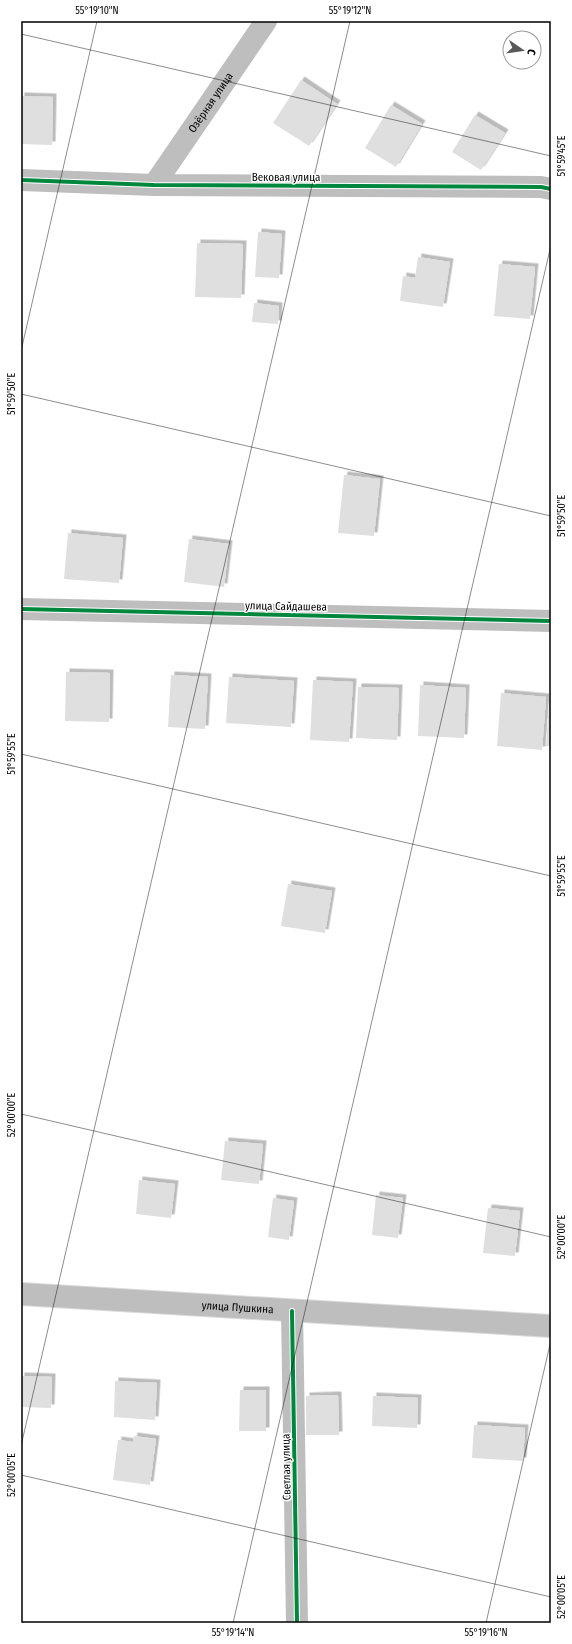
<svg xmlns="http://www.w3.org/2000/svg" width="572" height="1644" font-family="'Fira Sans Condensed',sans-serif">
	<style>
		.building { fill: #dfdfdf; filter: url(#shadow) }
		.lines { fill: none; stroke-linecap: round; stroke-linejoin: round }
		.major-casing { stroke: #dbdbdb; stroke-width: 24 }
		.minor { stroke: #bebebe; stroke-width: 22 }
		.major { stroke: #bebebe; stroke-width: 22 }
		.cycleway-casing { stroke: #fff; stroke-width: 6 }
		.cycleway { stroke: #00873e; stroke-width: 4 }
		.ticks { fill: none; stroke: #000; stroke-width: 1; stroke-opacity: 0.45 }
		.labels { text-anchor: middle; stroke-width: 3; stroke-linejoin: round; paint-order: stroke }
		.street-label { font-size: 11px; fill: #000; stroke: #fff }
		.neatline { fill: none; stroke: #000; stroke-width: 1.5 }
		.ticks-label { font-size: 10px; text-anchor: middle; fill: #000 }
	</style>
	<defs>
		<filter id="shadow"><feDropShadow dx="3.5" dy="-3.5" stdDeviation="0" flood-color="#0004"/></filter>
	</defs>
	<rect width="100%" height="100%" fill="#fff"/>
	<!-- building -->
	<g class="building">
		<polygon points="301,80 337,104 309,146 273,123"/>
		<polygon points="21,96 53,97 52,145 21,144"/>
		<polygon points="391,105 422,124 396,167 365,148"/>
		<polygon points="475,115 505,133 481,170 452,152"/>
		<polygon points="258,232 282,234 279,278 255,277"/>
		<polygon points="197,243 243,244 241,298 195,297"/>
		<polygon points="418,257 450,262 443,307 400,301 403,276 415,278"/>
		<polygon points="499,264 535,267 530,319 494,316"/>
		<polygon points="254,303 279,306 278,324 252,322"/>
		<polygon points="344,475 380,479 374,536 338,533"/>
		<polygon points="68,533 123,538 119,583 64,579"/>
		<polygon points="189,539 229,544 224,587 184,582"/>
		<polygon points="66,672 110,673 109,722 65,721"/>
		<polygon points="171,675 208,677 205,729 168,727"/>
		<polygon points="229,677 294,681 291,727 226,723"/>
		<polygon points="313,680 353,682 349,742 310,740"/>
		<polygon points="420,685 466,688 464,738 418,736"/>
		<polygon points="358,687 399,688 397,740 356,738"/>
		<polygon points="550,690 551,690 551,746 546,746"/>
		<polygon points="501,693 546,697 542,750 497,746"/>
		<polygon points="288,884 332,891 325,933 281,926"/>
		<polygon points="225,1141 263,1144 259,1184 221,1180"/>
		<polygon points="139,1180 175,1184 171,1218 136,1214"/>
		<polygon points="376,1195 403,1198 398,1238 372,1235"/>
		<polygon points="273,1198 294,1201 289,1240 268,1237"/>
		<polygon points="488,1208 520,1211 515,1256 483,1253"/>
		<polygon points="21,1376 52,1377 51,1408 21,1407"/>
		<polygon points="115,1381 157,1383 155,1420 114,1417"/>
		<polygon points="240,1390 266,1390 266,1431 239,1431"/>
		<polygon points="338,1395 339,1435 306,1435 306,1396"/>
		<polygon points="373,1396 418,1398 417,1428 372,1426"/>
		<polygon points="474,1425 525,1428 523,1461 472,1458"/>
		<polygon points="134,1436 156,1439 150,1485 113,1480 118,1440 133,1442"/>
	</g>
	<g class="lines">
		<defs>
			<g id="major">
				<path id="s2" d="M21,1294L551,1326"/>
			</g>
		</defs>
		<!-- major casing -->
		<use href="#major" class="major-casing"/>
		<!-- minor -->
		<g class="minor">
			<polyline points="21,180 154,185 541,187 551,189"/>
			<path id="s1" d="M154,185L266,21"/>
			<polyline points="21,609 551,621"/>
			<polyline points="292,1311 297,1623"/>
		</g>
		<!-- major -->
		<use href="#major" class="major"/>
		<defs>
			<g id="cycleway">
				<polyline points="21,180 154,185 541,187 551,189"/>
				<polyline points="21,609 551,621"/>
				<polyline points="292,1311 297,1623"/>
			</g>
		</defs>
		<!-- cycleway casing -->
		<use href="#cycleway" class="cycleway-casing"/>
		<!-- cycleway -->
		<use href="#cycleway" class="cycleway"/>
	</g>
	<!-- ticks -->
	<path class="ticks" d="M21,34L551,156M21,351L97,21M21,394L551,516M21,754L551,876M21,1114L551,1237M21,1446L350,21M21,1475L551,1597M233,1623L551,245M486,1623L551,1340"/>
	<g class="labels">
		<!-- street labels -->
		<g class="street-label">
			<text dy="4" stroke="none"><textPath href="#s1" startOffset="100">Озёрная улица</textPath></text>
			<text x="286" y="181">Вековая улица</text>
			<text transform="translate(286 606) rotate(1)" y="4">улица Сайдашева</text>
			<text dy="4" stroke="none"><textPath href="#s2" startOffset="217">улица Пушкина</textPath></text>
			<text transform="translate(286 1467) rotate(-91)" y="4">Светлая улица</text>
		</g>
	</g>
	<!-- border -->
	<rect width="572" height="1644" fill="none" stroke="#ffffff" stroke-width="44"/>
	<!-- north arrow -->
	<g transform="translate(522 50) rotate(103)"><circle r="19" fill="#ffffff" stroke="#999999"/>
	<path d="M0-3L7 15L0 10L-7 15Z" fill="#595959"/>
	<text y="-6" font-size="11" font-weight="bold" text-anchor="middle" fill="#000000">С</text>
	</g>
	<rect x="22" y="22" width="528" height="1600" class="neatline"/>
	<g class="ticks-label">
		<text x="97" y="14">55°19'10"N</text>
		<text x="350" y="14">55°19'12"N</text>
		<text transform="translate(561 156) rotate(-90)" y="4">51°59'45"E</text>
		<text transform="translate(11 394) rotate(-90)" y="4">51°59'50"E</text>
		<text transform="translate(561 516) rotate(-90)" y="4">51°59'50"E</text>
		<text transform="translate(11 754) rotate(-90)" y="4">51°59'55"E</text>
		<text transform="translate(561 876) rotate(-90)" y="4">51°59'55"E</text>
		<text transform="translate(11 1115) rotate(-90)" y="4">52°00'00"E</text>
		<text transform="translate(561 1237) rotate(-90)" y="4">52°00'00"E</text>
		<text transform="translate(11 1475) rotate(-90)" y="4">52°00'05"E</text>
		<text transform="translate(561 1597) rotate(-90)" y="4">52°00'05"E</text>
		<text x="233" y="1636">55°19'14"N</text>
		<text x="486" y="1636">55°19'16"N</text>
	</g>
</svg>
